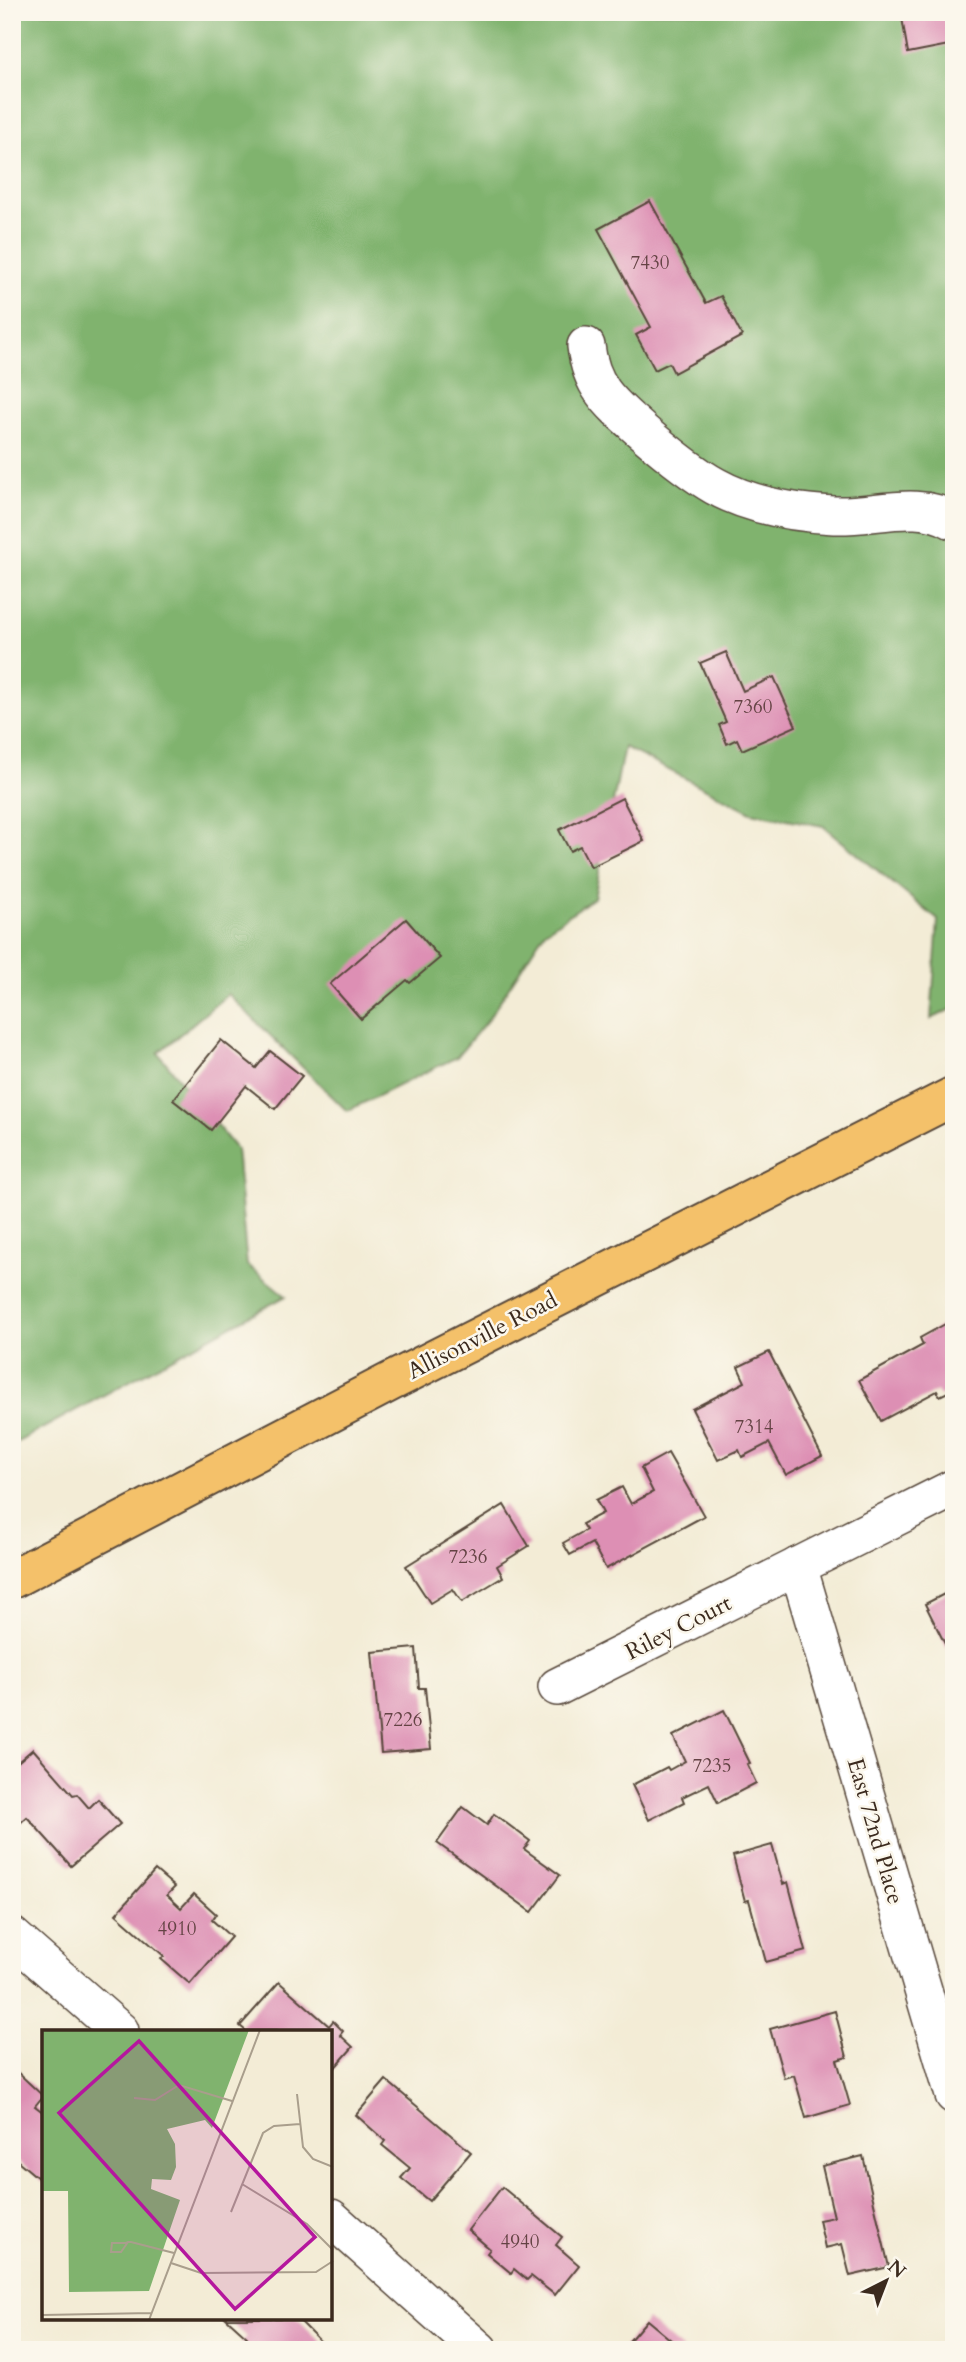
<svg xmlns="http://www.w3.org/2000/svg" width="966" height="2362" font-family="Cardo,serif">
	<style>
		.forest { fill: #80b36e; stroke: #5e6e46; stroke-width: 2 }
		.building { fill: #dd8fb4 }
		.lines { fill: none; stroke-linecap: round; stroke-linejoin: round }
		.minor-casing { stroke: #57473a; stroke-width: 40 }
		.major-casing { stroke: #57473a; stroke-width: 42 }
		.minor { stroke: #fff; stroke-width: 37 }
		.major { stroke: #f4c16a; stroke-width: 38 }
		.labels { text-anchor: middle; stroke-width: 5; stroke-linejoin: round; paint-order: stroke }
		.number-label { font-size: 19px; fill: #644344 }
		.street-label { font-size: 23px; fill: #3b2a1e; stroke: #fbf7ec }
		.inset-road { fill: none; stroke: #a99e8c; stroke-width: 2 }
		.view { fill: #b5179e; fill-opacity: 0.15; stroke: #b5179e; stroke-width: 3.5 }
		.inset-edge { fill: none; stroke: #3b2a1e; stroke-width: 3.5 }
	</style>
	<rect width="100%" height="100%" fill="#fbf7ec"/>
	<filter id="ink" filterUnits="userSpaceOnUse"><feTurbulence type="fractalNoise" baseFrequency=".0143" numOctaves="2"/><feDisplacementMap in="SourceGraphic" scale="14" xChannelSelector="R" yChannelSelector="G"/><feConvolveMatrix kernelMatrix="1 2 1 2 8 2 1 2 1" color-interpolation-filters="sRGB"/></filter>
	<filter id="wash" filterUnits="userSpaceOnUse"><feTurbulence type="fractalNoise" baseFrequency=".00686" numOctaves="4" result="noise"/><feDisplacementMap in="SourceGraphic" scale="28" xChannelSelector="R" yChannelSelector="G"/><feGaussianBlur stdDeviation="1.57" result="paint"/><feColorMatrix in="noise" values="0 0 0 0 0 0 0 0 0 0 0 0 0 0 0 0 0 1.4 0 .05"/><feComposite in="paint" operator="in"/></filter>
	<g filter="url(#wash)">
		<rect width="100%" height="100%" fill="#f3ecd6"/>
		<!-- forest -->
		<polygon class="forest" points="12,12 954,12 954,1008 931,1019 938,920 823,826 751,812 624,747 594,898 545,931 489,1018 457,1057 347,1111 228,994 158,1053 236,1149 247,1265 286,1296 12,1445"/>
		<g id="blocks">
			<!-- building -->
			<g class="building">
				<polygon points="901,12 954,12 954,44 908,53"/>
				<polygon points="650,201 706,303 721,296 742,336 674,373 669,363 655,370 636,335 651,327 598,229"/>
				<polygon points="726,652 743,691 774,677 796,726 742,750 737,739 727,744 719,725 726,722 700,663"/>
				<polygon points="622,798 644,841 591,867 580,846 570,851 559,830"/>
				<polygon points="406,919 440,958 410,983 407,980 361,1019 330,984"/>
				<polygon points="221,1040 256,1068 270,1051 302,1076 275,1109 246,1086 211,1130 173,1100"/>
				<polygon points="947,1323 954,1334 954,1389 940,1396 937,1391 881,1421 859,1380 923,1345 920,1338"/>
				<polygon points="769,1352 822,1456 786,1475 769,1443 742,1457 739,1450 718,1460 692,1409 745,1382 738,1367"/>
				<polygon points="668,1453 704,1516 606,1569 592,1543 570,1555 563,1543 586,1530 582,1524 603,1513 596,1500 622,1487 631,1504 653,1492 641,1468"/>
				<polygon points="504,1505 529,1546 497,1566 503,1577 462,1602 453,1589 430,1603 406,1566"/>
				<polygon points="954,1589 954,1644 947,1648 925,1604"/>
				<polygon points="416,1648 419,1688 425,1688 431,1749 381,1753 372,1652"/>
				<polygon points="724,1710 750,1763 747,1764 756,1783 718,1803 709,1784 682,1797 684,1802 649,1820 632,1785 667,1767 669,1770 685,1761 673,1736"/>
				<polygon points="33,1749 73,1795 77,1794 89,1808 98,1799 120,1824 71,1866 27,1817 20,1823 12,1814 12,1767"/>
				<polygon points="463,1807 487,1825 494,1814 530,1841 524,1849 560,1875 532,1912 437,1843"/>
				<polygon points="772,1845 783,1884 788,1882 806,1951 766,1962 749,1900 745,1901 733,1856"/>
				<polygon points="155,1870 175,1887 167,1895 181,1908 194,1894 216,1914 212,1920 231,1937 190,1984 161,1959 164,1956 116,1914"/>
				<polygon points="279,1982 329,2026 333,2021 343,2031 340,2035 353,2047 331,2072 331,2031 246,2031 240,2026"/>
				<polygon points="835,2011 847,2057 837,2060 850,2105 806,2118 794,2075 784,2078 770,2029"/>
				<polygon points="15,2070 43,2096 35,2106 44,2113 44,2183 12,2156 12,2073"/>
				<polygon points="386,2080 471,2152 429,2201 401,2178 410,2168 382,2145 385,2141 356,2115"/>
				<polygon points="863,2156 889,2267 850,2276 842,2244 825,2248 819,2220 834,2217 822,2166"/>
				<polygon points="502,2187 562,2237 556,2245 579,2265 555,2295 531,2276 527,2280 514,2269 511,2273 487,2253 490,2249 468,2230"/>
				<polygon points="226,2318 297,2318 329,2350 236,2350 247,2337"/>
				<polygon points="647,2320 683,2350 627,2350 624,2347"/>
			</g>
		</g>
	</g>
	<g filter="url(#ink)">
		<use href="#blocks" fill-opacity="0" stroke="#57473a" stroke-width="2"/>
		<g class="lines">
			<defs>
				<g id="minor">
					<path d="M586,346C591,389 613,405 643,432C665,451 690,472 715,486C749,505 795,513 834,515C873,517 918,499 954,521"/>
					<polyline points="798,1566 954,2095"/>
					<polyline points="557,1687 954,1488"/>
					<polyline points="12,1936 120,2031"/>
					<polyline points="331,2218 479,2350"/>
				</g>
				<polyline id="major" points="12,1579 390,1382 954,1096"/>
			</defs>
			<!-- minor casing -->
			<use href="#minor" class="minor-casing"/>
			<!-- major casing -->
			<use href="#major" class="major-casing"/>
			<!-- minor -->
			<use href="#minor" class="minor"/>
			<!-- major -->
			<use href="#major" class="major"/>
		</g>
	</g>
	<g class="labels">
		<!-- number labels -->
		<g class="number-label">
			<text x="650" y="269">7430</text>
			<text x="753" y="713">7360</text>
			<text x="754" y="1433">7314</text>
			<text x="468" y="1563">7236</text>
			<text x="403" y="1726">7226</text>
			<text x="712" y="1772">7235</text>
			<text x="177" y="1935">4910</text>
			<text x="520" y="2248">4940</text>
		</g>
		<!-- street labels -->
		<g class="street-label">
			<text transform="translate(482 1335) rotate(-27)" y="8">Allisonville Road</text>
			<text transform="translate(678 1627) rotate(-27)" y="8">Riley Court</text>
			<text transform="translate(876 1831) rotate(74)" y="8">East 72nd Place</text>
		</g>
	</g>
	<!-- overview -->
	<g transform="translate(42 2030)">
		<rect width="290" height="290" fill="#f3ecd6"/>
		<path d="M0,0H207L170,98L163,90L125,99L133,114L134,137L129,150L110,149L109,159L138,170L107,261L27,262L26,161H0Z" fill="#80b36e"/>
		<path class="inset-road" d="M255,64L261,117L271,129L291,137M92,68L113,70L137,55L190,71M200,154L265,194L291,220M189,182L221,103L232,96L258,94M86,212L79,222H69L70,213H84L86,212H89L132,223M129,233L159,243L274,242L291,231M0,285L110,283M107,290L218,0"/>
		<path class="view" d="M97,11L273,207L193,279L17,83Z"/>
		<rect width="290" height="290" class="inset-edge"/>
	</g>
	<!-- margin -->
	<rect width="966" height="2362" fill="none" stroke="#fbf7ec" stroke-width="42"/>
	<!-- north arrow -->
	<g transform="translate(886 2281) rotate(42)" stroke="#fbf7ec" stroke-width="5" paint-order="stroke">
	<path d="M0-5L12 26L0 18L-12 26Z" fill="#3b2a1e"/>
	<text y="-10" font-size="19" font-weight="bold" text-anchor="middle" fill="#3b2a1e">N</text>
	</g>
</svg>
